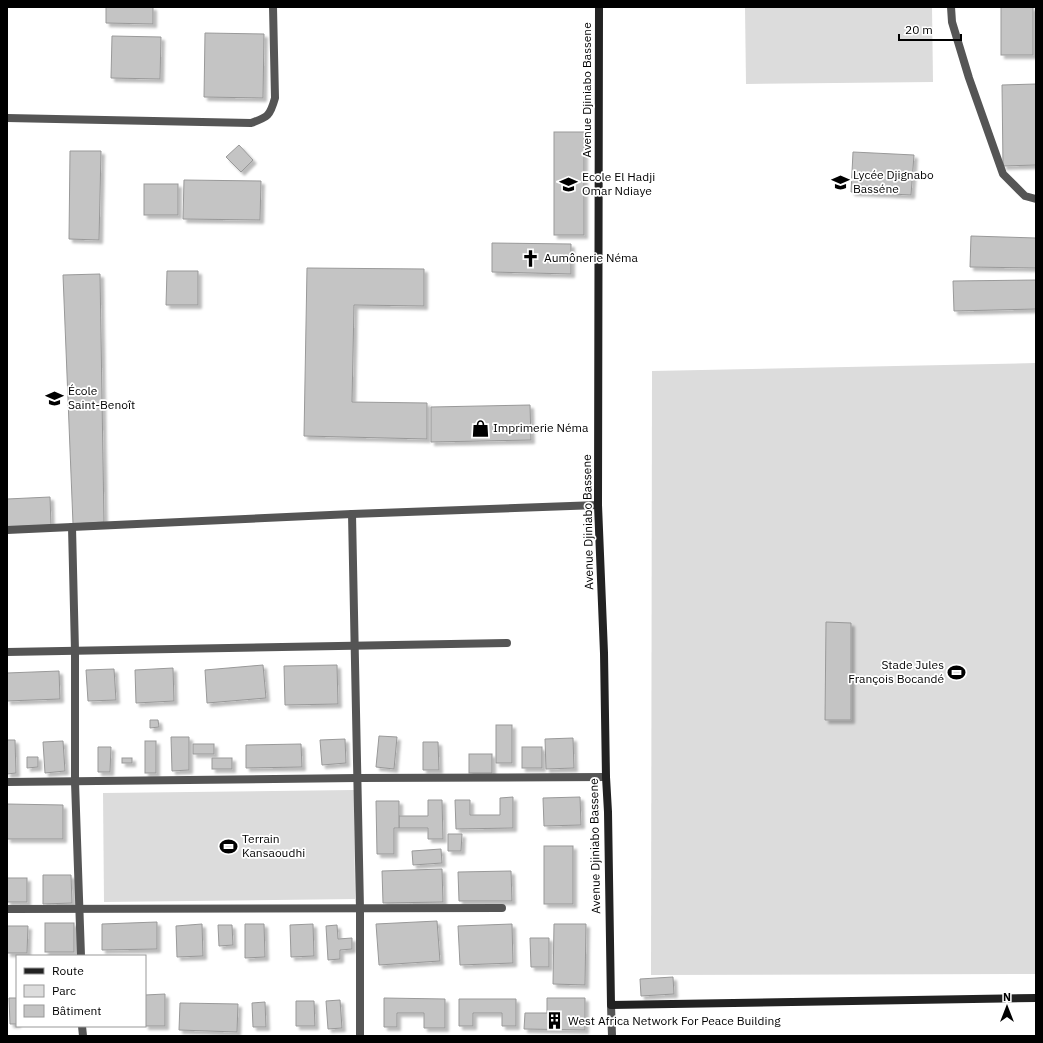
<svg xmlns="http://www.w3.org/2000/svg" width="1043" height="1043" font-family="'IBM Plex Sans',sans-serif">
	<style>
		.green { fill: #dcdcdc }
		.building { fill: #c4c4c4; stroke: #999; filter: url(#shadow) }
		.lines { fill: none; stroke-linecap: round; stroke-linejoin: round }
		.lane { stroke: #555; stroke-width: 8 }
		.street { stroke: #555; stroke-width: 8 }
		.secondary { stroke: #222; stroke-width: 8 }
		.labels { text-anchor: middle; stroke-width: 3.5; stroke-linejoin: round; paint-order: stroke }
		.street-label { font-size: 12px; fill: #000; stroke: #fff }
		.poi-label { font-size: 12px; fill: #000; stroke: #fff; text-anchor: start }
	</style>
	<defs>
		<filter id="shadow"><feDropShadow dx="3.5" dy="3.5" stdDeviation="1" flood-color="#0004"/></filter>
	</defs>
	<rect width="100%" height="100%" fill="#fff"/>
	<!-- green -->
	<g class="green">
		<polygon points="745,7 932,7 933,82 746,84"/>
		<polygon points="1036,363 1036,974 651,975 652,371"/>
		<polygon points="354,790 355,899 104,902 103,793"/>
	</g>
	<!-- building -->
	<g class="building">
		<polygon points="106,7 153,7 153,24 106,23"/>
		<rect x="1001" y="7" width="32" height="48"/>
		<polygon points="205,33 264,34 263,98 204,97"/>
		<polygon points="112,36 161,37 160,79 111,78"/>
		<polygon points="1036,84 1036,165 1003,166 1002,85"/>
		<rect x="554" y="132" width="30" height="103"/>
		<polygon points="239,145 253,160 241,172 226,157"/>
		<polygon points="70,151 101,151 99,240 69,239"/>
		<polygon points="853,152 914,155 911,195 851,192"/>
		<polygon points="184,180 261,181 260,220 183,219"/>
		<rect x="144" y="184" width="34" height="31"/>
		<polygon points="971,236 1036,238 1036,268 970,267"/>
		<polygon points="492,243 571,244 571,274 492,272"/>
		<polygon points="307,268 424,269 424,306 354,305 352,402 427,403 427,439 304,436"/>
		<polygon points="167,271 198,271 198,305 166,305"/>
		<polygon points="100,274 104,522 73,524 63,275"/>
		<polygon points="1036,280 1036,309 954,311 953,281"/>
		<polygon points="530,405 531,440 431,442 431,407"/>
		<polygon points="50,497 51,525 7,527 7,499"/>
		<polygon points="826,622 851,623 851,720 825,720"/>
		<polygon points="263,665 266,698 207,703 205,670"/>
		<polygon points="337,665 338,704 285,705 284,666"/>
		<polygon points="173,668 174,701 136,703 135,670"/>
		<polygon points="114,669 116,700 88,701 86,670"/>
		<polygon points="59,671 60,699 7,701 7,673"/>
		<polygon points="150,720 158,720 159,727 150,728"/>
		<rect x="496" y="725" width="16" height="38"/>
		<polygon points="379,736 397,737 394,769 376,767"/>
		<polygon points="171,737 189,737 189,770 172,771"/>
		<polygon points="573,738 574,768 546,769 545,739"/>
		<polygon points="345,739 346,763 322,765 320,740"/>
		<polygon points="7,740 15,740 16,773 7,774"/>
		<polygon points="63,741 65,771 45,773 43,742"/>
		<rect x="145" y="741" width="11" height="32"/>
		<polygon points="423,742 438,742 439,770 423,770"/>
		<rect x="193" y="744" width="21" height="10"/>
		<polygon points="301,744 302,767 246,768 246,745"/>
		<polygon points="98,747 111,747 110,772 98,772"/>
		<rect x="522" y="747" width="20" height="21"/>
		<rect x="469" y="754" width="23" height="19"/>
		<polygon points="27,757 38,757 38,767 27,768"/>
		<rect x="122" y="758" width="10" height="5"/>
		<rect x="212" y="758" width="20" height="11"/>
		<polygon points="513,797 513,828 456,829 455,800 470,800 470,815 500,815 500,798"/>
		<polygon points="580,797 581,825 544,826 543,798"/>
		<polygon points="428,800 442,800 443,839 428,839 428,828 399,828 399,816 428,816"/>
		<polygon points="376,801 399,801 399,828 394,828 394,854 377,854"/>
		<polygon points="7,804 63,805 63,839 7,839"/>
		<polygon points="448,834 462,834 461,851 448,851"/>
		<rect x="544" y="846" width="29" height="58"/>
		<polygon points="441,849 442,863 413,865 412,851"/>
		<polygon points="442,869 443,902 383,903 382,871"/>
		<polygon points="511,871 512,901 459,901 458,872"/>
		<polygon points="43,875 71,875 72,903 43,904"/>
		<rect x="7" y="878" width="20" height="24"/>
		<polygon points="437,921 440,961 379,965 376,924"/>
		<polygon points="157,922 157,949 102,950 102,924"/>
		<rect x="45" y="923" width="29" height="29"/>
		<polygon points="202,924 203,956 177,957 176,926"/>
		<polygon points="245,924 264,924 265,957 245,958"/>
		<polygon points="313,924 314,956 291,957 290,925"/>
		<polygon points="512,924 513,963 460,965 458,926"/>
		<polygon points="554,924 586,924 585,985 553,984"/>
		<polygon points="218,925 232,925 233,945 219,946"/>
		<polygon points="337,925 338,939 352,938 352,949 340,950 340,959 328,960 326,926"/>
		<polygon points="7,926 28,926 27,953 7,953"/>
		<polygon points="530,938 549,938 549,967 531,967"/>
		<polygon points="673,977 674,994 641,996 640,979"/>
		<polygon points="165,994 165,1026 145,1026 145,995"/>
		<polygon points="9,998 17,998 17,1024 10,1024"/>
		<polygon points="384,998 445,999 445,1028 424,1028 424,1013 397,1013 397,1027 384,1027"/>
		<polygon points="547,998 585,998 585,1030 524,1029 525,1013 547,1013"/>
		<polygon points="459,999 516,999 516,1026 502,1026 502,1013 473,1013 473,1026 459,1026"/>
		<polygon points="340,1000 342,1028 328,1029 326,1001"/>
		<polygon points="296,1001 314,1001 315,1026 296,1026"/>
		<polygon points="265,1002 266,1027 253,1027 252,1003"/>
		<polygon points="180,1003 238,1004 237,1032 179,1030"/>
	</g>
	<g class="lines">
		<!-- lane -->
		<polyline class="lane" points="951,7 952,22 969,78 1003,174 1025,196 1036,199"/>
		<!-- street -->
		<g class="street">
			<path d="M7,118L251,123C268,117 270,116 275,98L273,7"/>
			<polyline points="352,514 360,909 360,1036"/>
			<polyline points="72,527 75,651 75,782 81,956"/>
			<polyline points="7,530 352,514 598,505"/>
			<polyline points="7,652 507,643"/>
			<polyline points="7,782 357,778 606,777"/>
			<polyline points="7,909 502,908"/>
			<polyline points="611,1005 612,1036"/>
			<polyline points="82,1026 83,1036"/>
		</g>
		<!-- secondary -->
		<polyline class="secondary" points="599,7 598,505 604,653 606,777 608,812 611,1005 1036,998"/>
	</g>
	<!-- icons -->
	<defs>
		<symbol id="school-bare" viewBox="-9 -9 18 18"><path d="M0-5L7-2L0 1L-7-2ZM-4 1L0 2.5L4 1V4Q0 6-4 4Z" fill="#000" stroke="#fff" stroke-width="2.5" paint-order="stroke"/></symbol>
		<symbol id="church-bare" viewBox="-9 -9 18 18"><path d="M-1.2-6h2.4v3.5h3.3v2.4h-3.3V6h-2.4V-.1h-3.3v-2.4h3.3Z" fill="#000" stroke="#fff" stroke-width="2.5" paint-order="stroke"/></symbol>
		<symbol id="shop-bare" viewBox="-9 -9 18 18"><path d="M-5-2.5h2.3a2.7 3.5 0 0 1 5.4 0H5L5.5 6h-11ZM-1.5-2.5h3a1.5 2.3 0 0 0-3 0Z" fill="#000" stroke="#fff" stroke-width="2.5" paint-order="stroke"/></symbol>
		<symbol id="stadium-bare" viewBox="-9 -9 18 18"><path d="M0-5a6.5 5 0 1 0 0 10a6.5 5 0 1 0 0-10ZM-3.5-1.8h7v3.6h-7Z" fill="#000" stroke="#fff" stroke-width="2.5" paint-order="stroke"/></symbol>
		<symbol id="building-bare" viewBox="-9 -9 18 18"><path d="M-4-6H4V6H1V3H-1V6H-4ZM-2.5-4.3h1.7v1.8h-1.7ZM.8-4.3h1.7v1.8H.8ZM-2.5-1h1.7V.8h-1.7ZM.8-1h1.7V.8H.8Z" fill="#000" stroke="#fff" stroke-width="2.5" paint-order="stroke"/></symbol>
	</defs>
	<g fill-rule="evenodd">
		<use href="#school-bare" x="828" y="170" width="25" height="25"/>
		<use href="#school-bare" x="556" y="172" width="25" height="25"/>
		<use href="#church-bare" x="518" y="246" width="25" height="25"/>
		<use href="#school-bare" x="42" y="386" width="25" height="25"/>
		<use href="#shop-bare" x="468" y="416" width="25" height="25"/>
		<use href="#stadium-bare" x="944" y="660" width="25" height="25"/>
		<use href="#stadium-bare" x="216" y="834" width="25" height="25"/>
		<use href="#building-bare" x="542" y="1008" width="25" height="25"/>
	</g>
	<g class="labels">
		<!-- street labels -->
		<g class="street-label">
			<text transform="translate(587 90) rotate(-90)" y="4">Avenue Djiniabo Bassene</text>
			<text transform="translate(588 522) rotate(-91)" y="4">Avenue Djiniabo Bassene</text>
			<text transform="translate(595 846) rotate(-91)" y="4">Avenue Djiniabo Bassene</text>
		</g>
		<!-- poi labels -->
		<g class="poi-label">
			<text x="853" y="179">Lycée Djignabo<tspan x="853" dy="14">Basséne</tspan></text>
			<text x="582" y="181">Ecole El Hadji<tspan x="582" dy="14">Omar Ndiaye</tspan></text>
			<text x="544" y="262">Aumônerie Néma</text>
			<text x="68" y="395">École<tspan x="68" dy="14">Saint-Benoît</tspan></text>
			<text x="493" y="432">Imprimerie Néma</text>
			<text x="944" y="669" text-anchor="end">Stade Jules<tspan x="944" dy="14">François Bocandé</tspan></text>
			<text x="242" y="843">Terrain<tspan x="242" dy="14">Kansaoudhi</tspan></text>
			<text x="568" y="1025">West Africa Network For Peace Building</text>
		</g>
	</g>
	<!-- border -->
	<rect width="1043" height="1043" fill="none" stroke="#000000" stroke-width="16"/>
	<!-- legend -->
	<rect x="16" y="955" width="130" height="72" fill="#ffffff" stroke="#999999"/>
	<rect x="24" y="968" width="20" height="6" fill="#222222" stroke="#999999"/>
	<text x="52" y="975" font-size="12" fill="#000000">Route</text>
	<rect x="24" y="985" width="20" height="12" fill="#dcdcdc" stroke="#999999"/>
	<text x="52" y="995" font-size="12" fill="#000000">Parc</text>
	<rect x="24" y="1005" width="20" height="12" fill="#c4c4c4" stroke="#999999"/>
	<text x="52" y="1015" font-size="12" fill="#000000">Bâtiment</text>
	<!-- north arrow -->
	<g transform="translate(1007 1007)" stroke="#ffffff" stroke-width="3" paint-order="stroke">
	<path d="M0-3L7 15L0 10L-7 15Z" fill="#000000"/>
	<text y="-6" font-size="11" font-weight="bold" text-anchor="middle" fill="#000000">N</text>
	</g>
	<!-- scale -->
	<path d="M899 34v6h62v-6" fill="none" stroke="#000000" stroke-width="2"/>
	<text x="905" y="34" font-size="12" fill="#000000" stroke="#ffffff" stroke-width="3" paint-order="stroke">20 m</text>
</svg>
